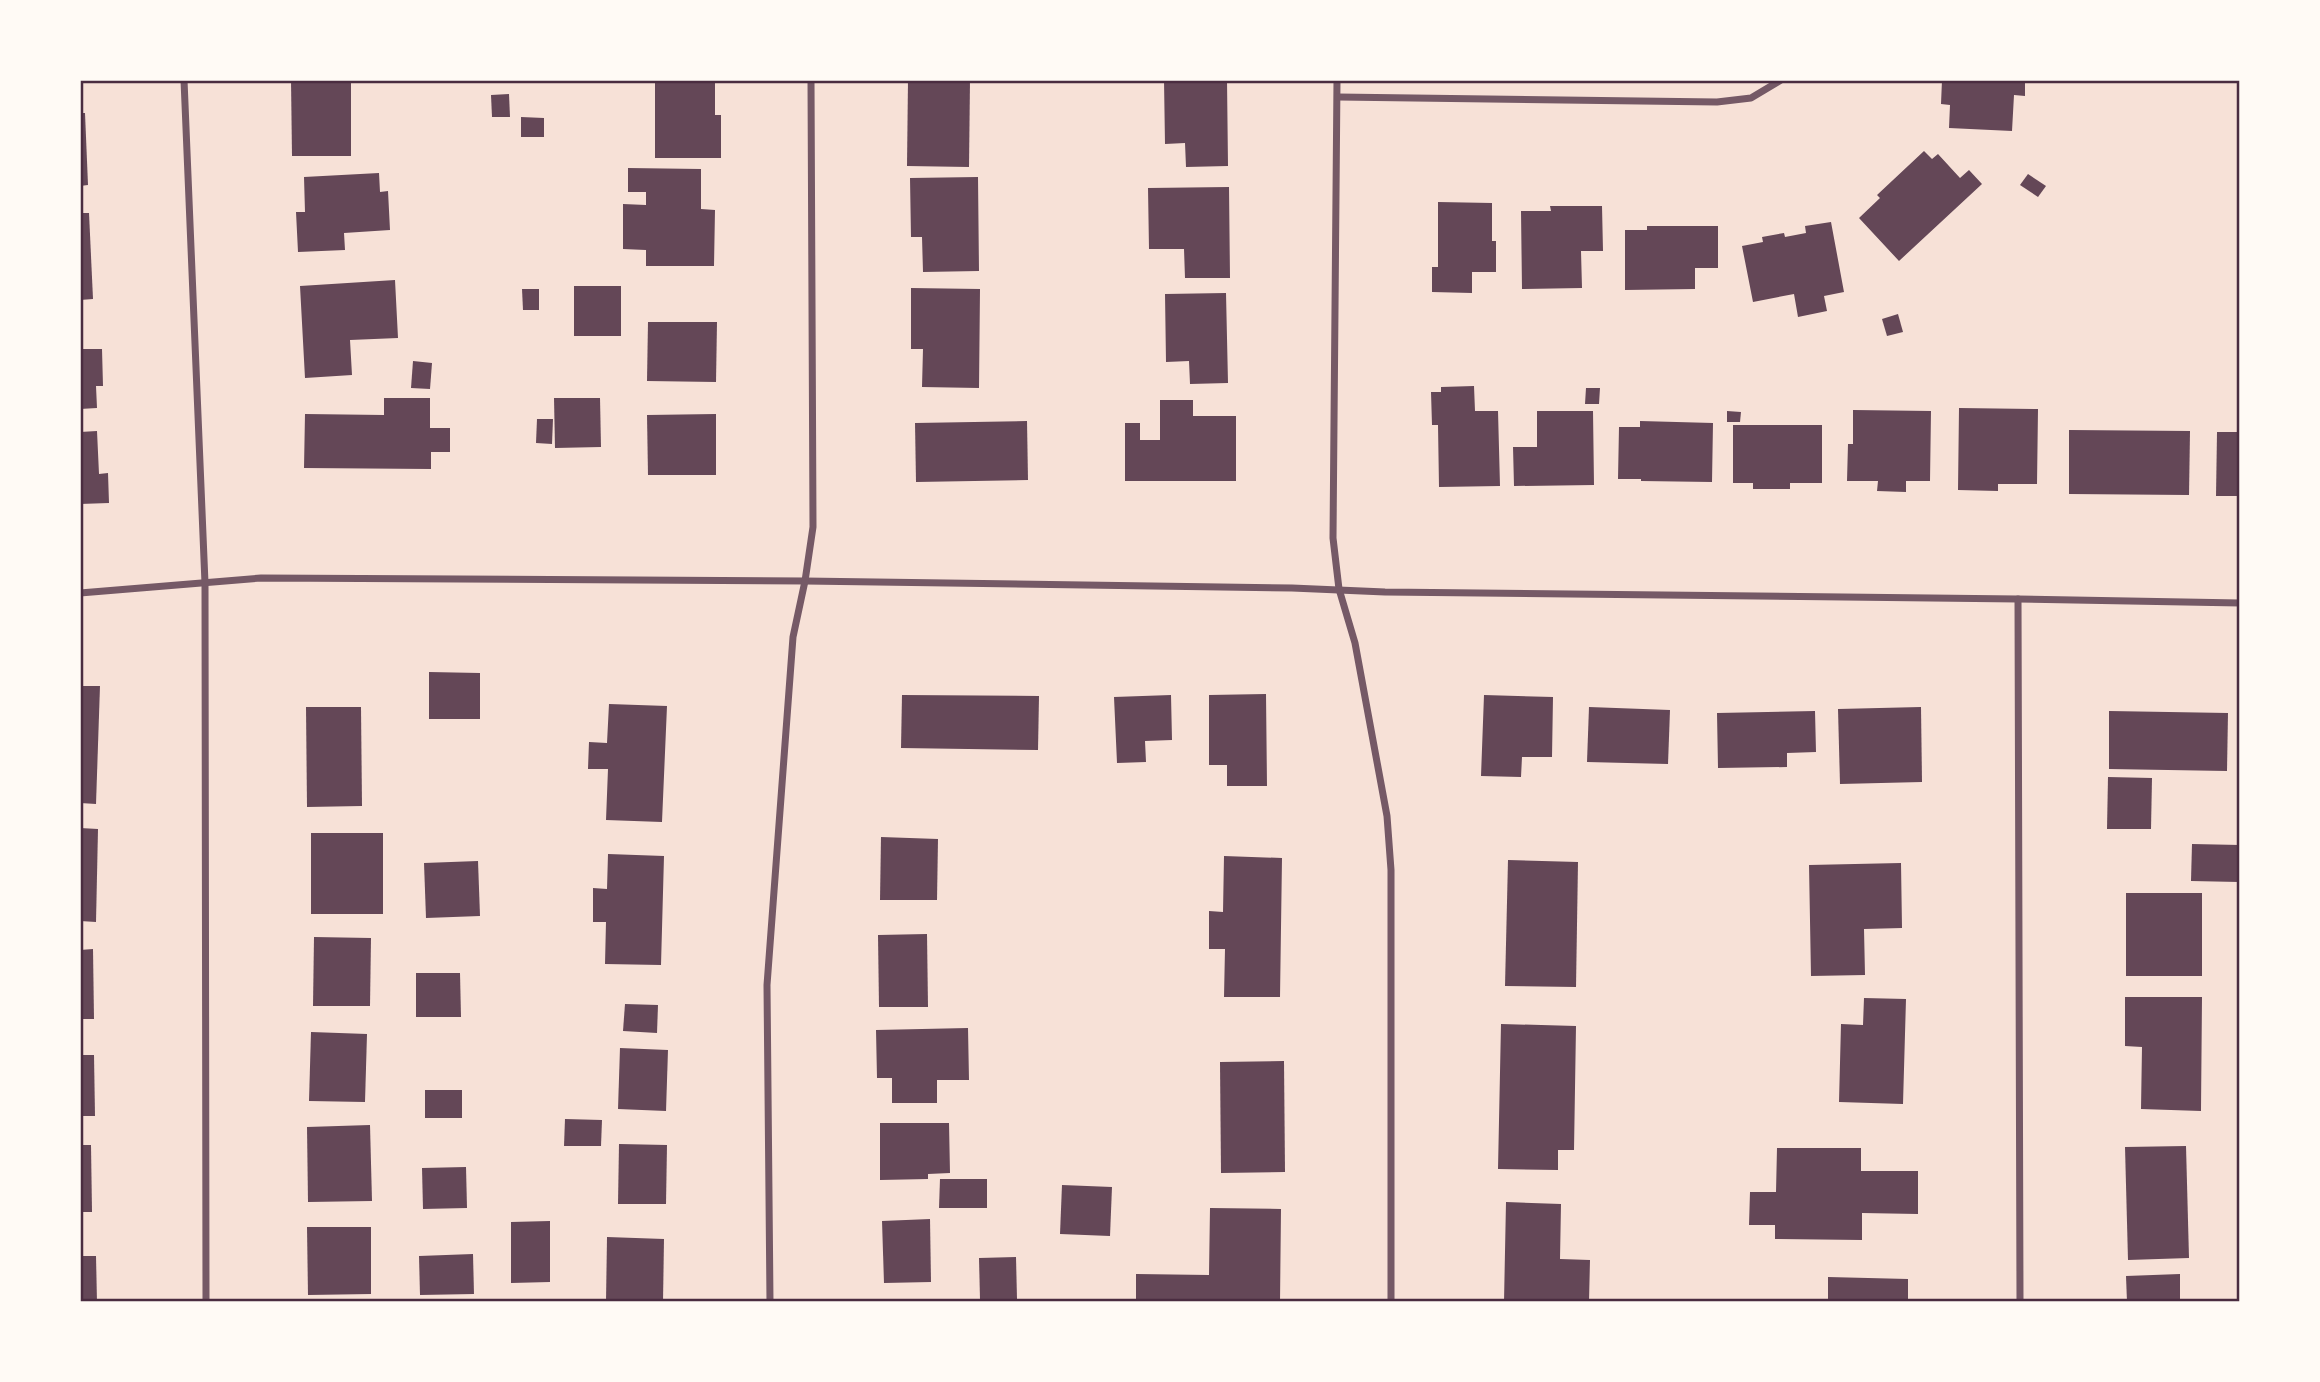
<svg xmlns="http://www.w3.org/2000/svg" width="2320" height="1382" font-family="'Work Sans',sans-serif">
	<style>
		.building { fill: #644757 }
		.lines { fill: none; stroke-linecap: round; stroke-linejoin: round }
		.minor { stroke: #755966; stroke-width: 7 }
		.neatline { fill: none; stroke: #4a2c40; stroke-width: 2.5 }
	</style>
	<rect width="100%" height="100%" fill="#f7e1d7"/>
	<!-- building -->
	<g class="building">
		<polygon points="291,80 351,80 351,156 292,156"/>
		<polygon points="667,80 701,80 701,83 715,83 715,115 721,115 721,158 655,158 655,83 667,83"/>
		<polygon points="908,80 970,80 969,167 907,166"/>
		<polygon points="1164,80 1227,80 1228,166 1186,167 1185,143 1165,144"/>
		<polygon points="1942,80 2025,80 2025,96 2014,95 2012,131 1949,128 1950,105 1941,104"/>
		<polygon points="509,94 510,117 492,117 491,95"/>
		<polygon points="80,113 85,113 88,185 80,186"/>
		<polygon points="521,117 544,118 544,137 521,137"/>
		<polygon points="1924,151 1932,159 1938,154 1960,178 1969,170 1982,184 1899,261 1859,218 1880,198 1877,195"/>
		<polygon points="628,168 701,169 701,209 715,210 714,266 646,266 646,250 623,249 623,204 646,205 646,192 628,192"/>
		<polygon points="379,173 380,192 388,191 390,230 344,233 345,250 298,252 296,212 305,212 304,177"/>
		<polygon points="2028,174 2046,186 2038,197 2020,185"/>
		<polygon points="978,177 979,271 923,272 922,237 911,237 910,178"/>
		<polygon points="1229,187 1230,278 1185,278 1184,249 1149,249 1148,188"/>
		<polygon points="1438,202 1492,203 1492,241 1496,241 1496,272 1472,272 1472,293 1432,292 1432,267 1438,267"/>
		<polygon points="1550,206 1602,206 1603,251 1581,251 1582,288 1522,289 1521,211 1551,211"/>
		<polygon points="80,213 89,213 93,299 80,300"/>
		<polygon points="1831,222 1844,292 1824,296 1827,311 1798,317 1794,294 1753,302 1742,246 1763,242 1762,237 1784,233 1785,237 1806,233 1805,226"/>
		<polygon points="1647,226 1718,226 1718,268 1695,268 1695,289 1625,290 1625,230 1647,230"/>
		<polygon points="395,280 398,338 350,340 352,375 305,378 300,286"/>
		<rect x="574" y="286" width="47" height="50"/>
		<polygon points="911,288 980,289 979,388 922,387 923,349 911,349"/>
		<polygon points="522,289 539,289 539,310 523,310"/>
		<polygon points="1226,293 1228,383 1190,384 1189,361 1166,362 1165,294"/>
		<polygon points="1898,314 1903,332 1887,336 1882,319"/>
		<polygon points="648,322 717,322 716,382 647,381"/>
		<polygon points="80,349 102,349 103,386 96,386 97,408 80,409"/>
		<polygon points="413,361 432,363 430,389 411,388"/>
		<polygon points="1474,386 1475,411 1498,411 1500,486 1439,487 1438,425 1432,425 1431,392 1441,392 1441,387"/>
		<polygon points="1586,388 1600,388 1599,404 1585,404"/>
		<polygon points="384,398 430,398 430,428 450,428 450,452 431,452 431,469 304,468 305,414 384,415"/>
		<polygon points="554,398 600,398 601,447 555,448"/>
		<polygon points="1160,400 1193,400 1193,416 1236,416 1236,481 1125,481 1125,423 1140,423 1140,440 1160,440"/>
		<polygon points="1959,408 2038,409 2037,484 1998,484 1998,491 1958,490"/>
		<polygon points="1853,410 1931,411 1930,481 1906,481 1906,492 1877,491 1878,481 1847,481 1848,444 1853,444"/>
		<polygon points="1537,411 1593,411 1594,485 1514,486 1513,447 1537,447"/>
		<polygon points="1727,411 1741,412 1740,422 1727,422"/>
		<polygon points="716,414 716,475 648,475 647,415"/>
		<polygon points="537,419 553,419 552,444 536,443"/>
		<polygon points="1027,421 1028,480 916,482 915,423"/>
		<polygon points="1640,421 1713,423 1712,482 1641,481 1641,479 1618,479 1619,427 1640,427"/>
		<polygon points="1733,425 1822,425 1822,483 1790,483 1790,489 1753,489 1753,483 1733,483"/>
		<polygon points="2069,430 2190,431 2189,495 2069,494"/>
		<polygon points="97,431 99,474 108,473 109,503 80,504 80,432"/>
		<polygon points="2217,432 2240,432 2240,496 2216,496"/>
		<polygon points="429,672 480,673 480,719 429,719"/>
		<polygon points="80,686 100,686 96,804 80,803"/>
		<polygon points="1266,694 1267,786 1227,786 1227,765 1209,765 1209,695"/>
		<polygon points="902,695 1039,696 1038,750 901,748"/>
		<polygon points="1171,695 1172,740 1145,741 1146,762 1117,763 1114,697"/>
		<polygon points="1484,695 1553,697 1552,757 1522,757 1521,777 1481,776"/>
		<polygon points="609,704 667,706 662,822 606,820 608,769 588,769 589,742 607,743"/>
		<polygon points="306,707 361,707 362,806 307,807"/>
		<polygon points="1589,707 1670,710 1668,764 1587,762"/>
		<polygon points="1921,707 1922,782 1840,784 1838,709"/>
		<polygon points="1815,711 1816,752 1787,753 1787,767 1718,768 1717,713"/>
		<polygon points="2109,711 2228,713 2227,771 2109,769"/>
		<polygon points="2108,777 2152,778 2151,829 2107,829"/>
		<polygon points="80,828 98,829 96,922 80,921"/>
		<rect x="311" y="833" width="72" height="81"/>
		<polygon points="881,837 938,839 937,900 880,900"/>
		<polygon points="2192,844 2240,845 2239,882 2191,881"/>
		<polygon points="608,854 664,856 661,965 605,964 606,922 593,922 593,888 607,889"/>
		<polygon points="1224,856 1282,858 1280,997 1224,997 1225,949 1209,949 1209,911 1223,912"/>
		<polygon points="1508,860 1578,862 1576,987 1505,986"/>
		<polygon points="478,861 480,916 426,918 424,863"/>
		<polygon points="1901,863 1902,928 1864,929 1865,975 1811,976 1809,865"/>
		<rect x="2126" y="893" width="76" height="83"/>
		<polygon points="927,934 928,1007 879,1007 878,935"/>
		<polygon points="314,937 371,938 370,1006 313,1006"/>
		<polygon points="93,949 94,1019 80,1019 80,950"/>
		<polygon points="416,973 460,973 461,1017 416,1017"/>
		<polygon points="2125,997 2202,997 2201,1111 2141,1109 2142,1047 2125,1046"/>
		<polygon points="1864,998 1906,999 1903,1104 1839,1102 1841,1024 1863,1025"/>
		<polygon points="625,1004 658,1005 657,1033 623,1031"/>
		<polygon points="1501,1024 1576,1026 1574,1150 1558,1150 1558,1170 1498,1169"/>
		<polygon points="968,1028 969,1080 937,1080 937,1103 892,1103 892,1078 877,1078 876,1030"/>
		<polygon points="311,1032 367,1034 365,1102 309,1101"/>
		<polygon points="620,1048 668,1050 666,1111 618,1109"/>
		<polygon points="80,1055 94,1055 95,1116 80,1116"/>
		<polygon points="1284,1061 1285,1172 1221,1173 1220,1062"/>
		<rect x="425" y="1090" width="37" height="28"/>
		<polygon points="565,1119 602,1120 601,1146 564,1146"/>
		<polygon points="880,1123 949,1123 950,1173 928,1174 928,1179 880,1180"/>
		<polygon points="370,1125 372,1201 308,1202 307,1127"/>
		<polygon points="619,1144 667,1145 666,1204 618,1204"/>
		<polygon points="80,1145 91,1145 92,1212 80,1212"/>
		<polygon points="2186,1146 2189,1258 2128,1260 2125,1147"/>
		<polygon points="1777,1148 1861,1148 1861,1171 1918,1171 1918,1214 1862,1213 1862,1240 1775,1239 1775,1225 1749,1225 1750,1192 1776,1192"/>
		<polygon points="466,1167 467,1208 423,1209 422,1168"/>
		<polygon points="940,1179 987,1179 987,1208 939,1208"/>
		<polygon points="1062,1185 1112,1187 1110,1236 1060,1234"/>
		<polygon points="1506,1202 1561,1204 1560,1259 1590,1260 1589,1302 1504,1302"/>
		<polygon points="1210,1208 1281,1209 1280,1302 1136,1302 1136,1274 1209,1275"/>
		<polygon points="930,1219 931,1282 884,1283 882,1221"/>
		<polygon points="550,1221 550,1282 511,1283 511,1222"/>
		<polygon points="307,1227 371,1227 371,1294 308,1295"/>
		<polygon points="607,1237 664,1239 663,1302 606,1301"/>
		<polygon points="473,1254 474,1294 420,1295 419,1256"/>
		<polygon points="80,1256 96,1256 97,1302 80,1302"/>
		<polygon points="1016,1257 1017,1299 980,1299 979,1258"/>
		<polygon points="2180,1274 2180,1302 2127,1302 2126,1276"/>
		<polygon points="1828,1277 1908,1279 1908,1302 1828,1302"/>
	</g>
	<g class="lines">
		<!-- minor -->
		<g class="minor">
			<polyline points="184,80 205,583 206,1302"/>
			<polyline points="1337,80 1333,538 1339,589 1355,643 1387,816 1391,870 1391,1302"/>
			<polyline points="1338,97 1717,102 1751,98 1781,80"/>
			<polyline points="80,593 261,578 805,581 1292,588 1385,592 2018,599 2240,603"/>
			<polyline points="2018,599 2020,1302"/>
			<polyline points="770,1302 767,985 793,637 805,581 813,527 811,80"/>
		</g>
	</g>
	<!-- border -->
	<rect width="2320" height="1382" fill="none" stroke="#fffaf5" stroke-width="164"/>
	<rect x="82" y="82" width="2156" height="1218" class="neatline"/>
</svg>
